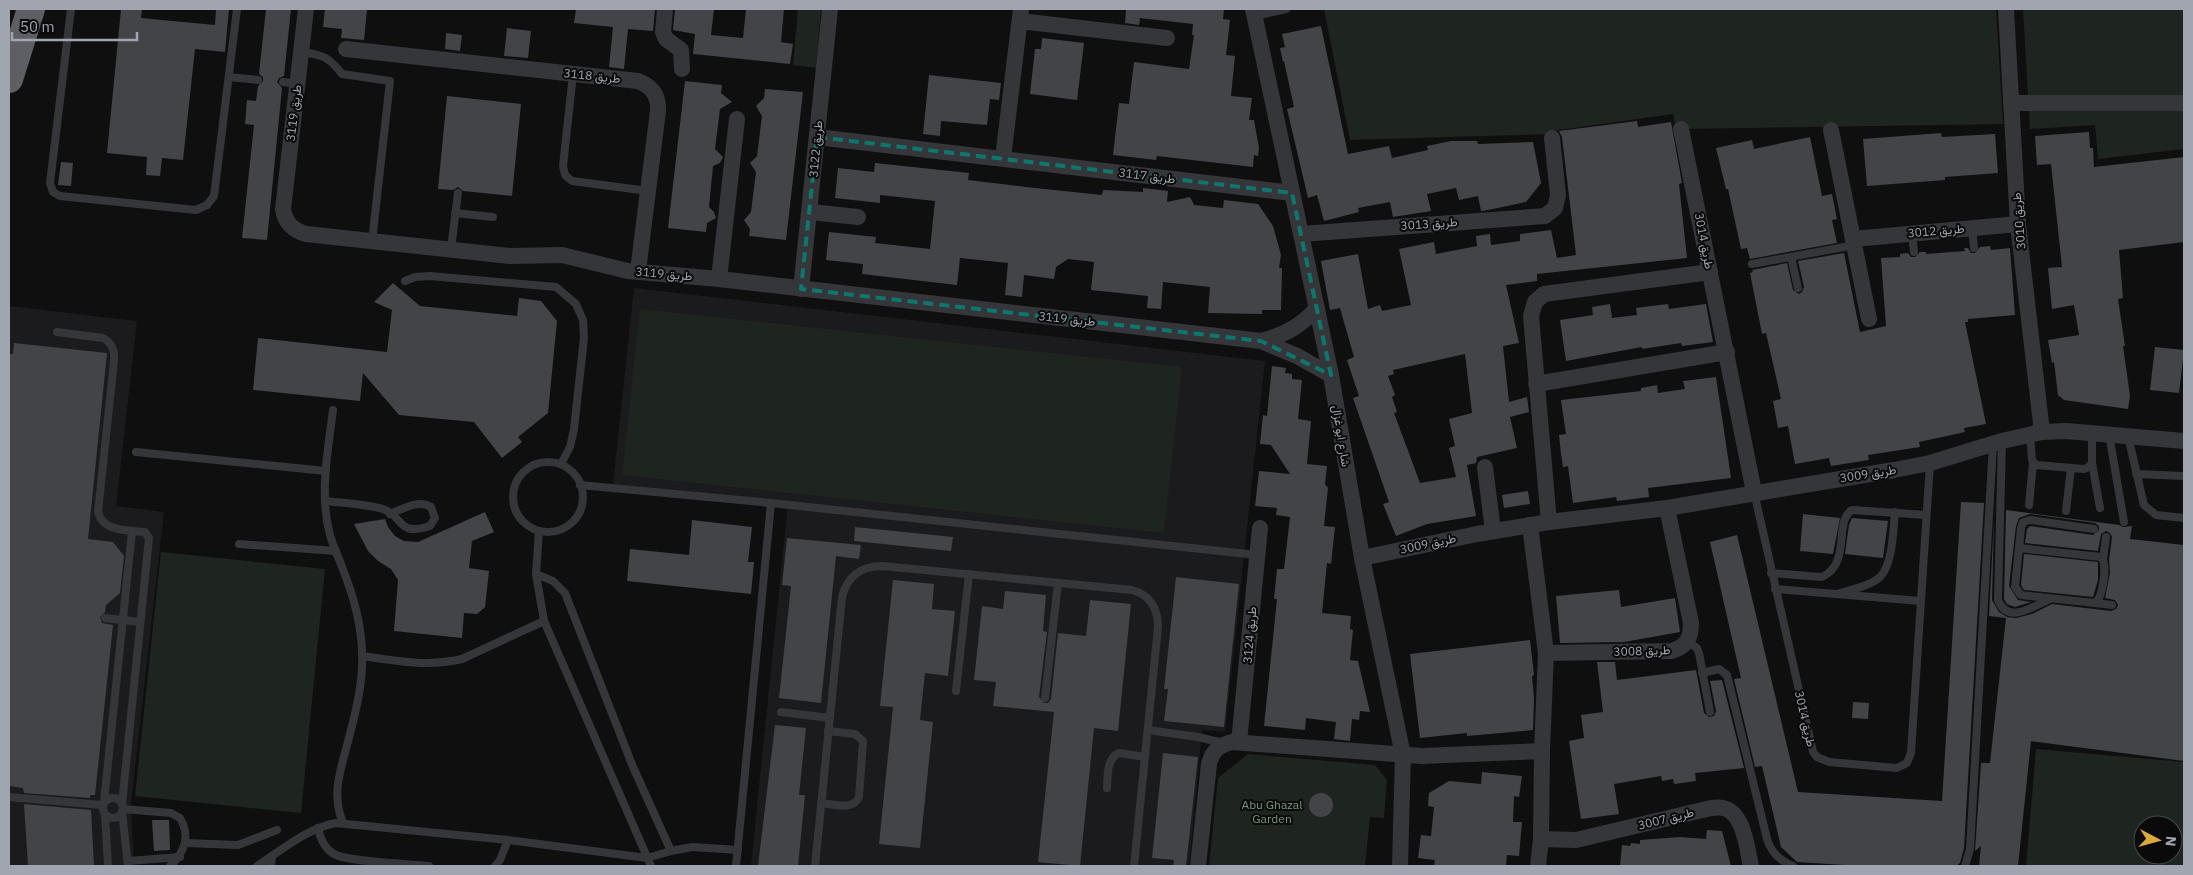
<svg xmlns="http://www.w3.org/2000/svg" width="2193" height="875" font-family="'IBM Plex Sans',Vazirmatn,sans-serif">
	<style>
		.built { fill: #1b1b1d }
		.green { fill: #1e241f; fill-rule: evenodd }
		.building { fill: #434448; fill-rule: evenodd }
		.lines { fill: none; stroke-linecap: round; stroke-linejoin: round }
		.service { stroke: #353639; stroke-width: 8 }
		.minor { stroke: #353639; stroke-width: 16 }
		.motorway { stroke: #5d5f65; stroke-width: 28 }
		.marked { fill: none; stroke: #0f766e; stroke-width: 4; stroke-dasharray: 10 6; stroke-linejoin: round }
		.labels { text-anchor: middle; stroke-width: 4; stroke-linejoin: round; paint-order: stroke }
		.street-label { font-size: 12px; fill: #a1a5af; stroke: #0a0a0b }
		.park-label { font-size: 12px; fill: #7a987d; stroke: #0a0a0b }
	</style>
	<rect width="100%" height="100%" fill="#0f0f10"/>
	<!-- built -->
	<g class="built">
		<polygon points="634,288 1265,361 1225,732 1202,730 1189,866 751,866 788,503 613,484"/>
		<polygon points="9,306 137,321 116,506 164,512 131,803 134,866 9,866"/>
	</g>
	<!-- green -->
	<g class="green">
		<polygon points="798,9 821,9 816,68 793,65"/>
		<polygon points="1324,9 1996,9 2003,124 1676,129 1673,114 1552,131 1551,134 1350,140"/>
		<polygon points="2023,9 2184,9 2184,149 2098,159 2095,125 2030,129"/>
		<polygon points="640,309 1182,367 1164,533 622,475"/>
		<polygon points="161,552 325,569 301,813 135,796"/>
		<path d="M2036,749L2184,762V866H2026ZM2143,825H2173V855H2143Z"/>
		<polygon points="1248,754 1375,765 1387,780 1384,818 1370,817 1365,866 1209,866 1218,778"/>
	</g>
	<!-- building -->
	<g class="building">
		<polygon points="121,9 142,9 141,18 215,25 216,9 229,9 225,52 195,49 183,160 162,158 160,176 146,175 147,157 107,153"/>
		<polygon points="266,9 291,9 284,76 279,78 277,82 282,88 267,240 242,238 254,125 245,124 247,100 256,101 258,86 263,81 263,77 259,74"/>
		<polygon points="325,9 367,9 364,40 341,38 342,29 323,27"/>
		<polygon points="576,9 655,9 653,31 628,29 624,69 609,67 613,27 574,23"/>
		<polygon points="675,9 714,9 711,35 743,38 746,9 784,9 781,42 793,44 790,64 693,54 695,34 673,30"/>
		<polygon points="1126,9 1224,9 1223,19 1230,20 1226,55 1235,56 1231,96 1252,98 1249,120 1254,120 1259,148 1258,156 1254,155 1253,167 1157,156 1156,160 1113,155 1119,103 1129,104 1134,62 1189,69 1194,35 1192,35 1193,24 1140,18 1139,25 1125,23"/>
		<polygon points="1321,26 1348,154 1389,146 1392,158 1428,150 1427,146 1451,141 1477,141 1478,144 1533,142 1541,183 1526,202 1488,210 1481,211 1478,196 1459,200 1456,188 1427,194 1431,211 1393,217 1390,202 1358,208 1359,212 1324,221 1317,195 1308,198 1287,109 1294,107 1284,61 1283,62 1280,48 1285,47 1282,34"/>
		<polygon points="507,28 531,31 528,58 504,56"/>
		<polygon points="446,33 462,35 460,51 445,49"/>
		<polygon points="1042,38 1084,43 1077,100 1030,94 1035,49 1041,49"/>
		<polygon points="929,75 1001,83 999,100 990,99 987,125 941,121 940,136 923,134"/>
		<polygon points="685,81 722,85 721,93 732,102 720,109 715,149 723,157 720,163 713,166 709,207 714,212 716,218 707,223 706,232 668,228"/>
		<polygon points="765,89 803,92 786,240 749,236 750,229 744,220 751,212 756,172 750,163 757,156 762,116 756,106 764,98"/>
		<polygon points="447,96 521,104 512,196 463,191 458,187 453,190 438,189"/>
		<path d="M1637,121L1638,127L1671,122L1682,183L1679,184L1687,258L1537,274V281L1506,285L1519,343L1503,346L1509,402L1527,397L1529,412L1510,417L1517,448L1477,457L1476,463L1467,465L1476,516L1427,524L1396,536L1383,504L1389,502L1353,398L1359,396L1347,360L1354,357L1340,308L1330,310L1321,261L1358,254L1368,309L1380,305L1382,311L1411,305L1399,249L1434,242L1436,254L1477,246L1476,236L1490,234L1491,245L1520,241V234L1551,230L1557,258L1576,255L1562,137L1559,131ZM1465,354L1472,413L1449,419L1455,446L1449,448L1456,477L1420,483L1394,413L1397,412L1392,397L1395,395L1388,376L1394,374L1393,370Z"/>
		<polygon points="2089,132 2090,148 2093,148 2094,167 2184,157 2184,242 2119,250 2123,298 2118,299 2125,346 2123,346 2130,396 2128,409 2064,400 2058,395 2054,362 2052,363 2048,340 2079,335 2074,305 2052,309 2048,268 2062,267 2051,164 2037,165 2035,136"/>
		<polygon points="1941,133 1942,137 1995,134 1998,173 1945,177 1945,180 1867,186 1863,139"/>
		<polygon points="1810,137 1822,196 1832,194 1837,219 1832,220 1837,243 1750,259 1747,248 1741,249 1728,189 1726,189 1716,148 1752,140 1754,149"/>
		<polygon points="61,162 73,163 71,186 58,185"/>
		<polygon points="875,163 969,173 968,180 1035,188 1102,195 1103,190 1143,192 1143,188 1168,191 1167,202 1190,197 1194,205 1223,208 1224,200 1258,204 1273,226 1281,255 1279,268 1282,268 1281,310 1262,310 1262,314 1208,313 1210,287 1163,282 1161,309 1147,308 1148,296 1091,290 1094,262 1068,259 1056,267 1054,279 1024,275 1022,297 1005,295 1008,263 960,258 957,285 862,274 863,264 826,260 829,232 876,237 875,243 930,249 935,201 880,195 880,203 835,198 838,168 874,172"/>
		<polygon points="1990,246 1991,250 2010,248 2015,315 1968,319 1968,322 1965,322 1986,424 1964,428 1965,432 1919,442 1920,447 1868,455 1869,460 1831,466 1829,458 1795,464 1788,426 1778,428 1773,401 1781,399 1766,333 1762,334 1750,273 1753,272 1752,270 1787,263 1793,290 1799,294 1802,292 1804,287 1798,261 1844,253 1860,332 1886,326 1881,258 1900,257 1900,254 1908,253 1911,257 1915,257 1920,252 1926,252 1926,254 1965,251 1964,248 1968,248 1971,253 1975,253 1980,247"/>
		<polygon points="393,283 420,306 517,316 519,298 541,301 557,321 548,413 518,437 522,442 502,458 474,422 399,415 363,373 360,401 253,390 258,338 387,352 392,310 374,302"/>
		<polygon points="1610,304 1612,318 1637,315 1636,308 1668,304 1669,309 1706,304 1713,342 1682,346 1681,343 1642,349 1642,347 1566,361 1560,320 1593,315 1592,307"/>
		<polygon points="14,343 107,353 88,539 113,542 124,556 120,593 106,605 105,612 100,617 102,623 113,625 95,795 90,795 90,798 24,793 23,788 9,786 9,354 13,354"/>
		<polygon points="2155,347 2184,350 2179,393 2150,390"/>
		<polygon points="1272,366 1286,368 1285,373 1292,374 1292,379 1302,380 1298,419 1311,421 1307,464 1327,466 1325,484 1328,488 1324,526 1335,527 1331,564 1327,563 1322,613 1351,616 1350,629 1353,630 1350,660 1358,661 1370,712 1360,711 1359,720 1352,719 1350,741 1334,739 1336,722 1306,718 1305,730 1264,726 1277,599 1274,599 1277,569 1284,569 1290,517 1276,515 1277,508 1255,506 1259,471 1290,474 1271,445 1260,444 1263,415 1267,416"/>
		<polygon points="1716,377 1731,478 1648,488 1649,497 1617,501 1616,497 1573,503 1568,466 1563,467 1561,454 1559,435 1566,434 1561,400 1641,391 1641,388 1657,385 1658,393 1685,389 1683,381"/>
		<polygon points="1528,491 1530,504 1504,508 1502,495"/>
		<polygon points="1961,502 1984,503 1964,848 1960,863 1956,866 1860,866 1797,862 1781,847 1762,766 1755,767 1734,679 1741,678 1710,542 1737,535 1798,792 1942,801"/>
		<polygon points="2006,510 2119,525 2123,527 2132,526 2130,539 2184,545 2184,761 2031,741 2018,866 1979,866 1981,846 1975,851 1981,763 1990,763 2006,618 1989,616 1994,518 1992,600 1999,612 2007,617 2016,618 2032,614 2052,604 2111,611 2116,609 2118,605 2115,600 2105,598 2110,573 2109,560 2112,537 2110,533 2106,531 2101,534 2098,551 2025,543 2027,529 2030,526 2093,535 2099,530 2099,526 2095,523 2030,514 2019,518 2016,526 2009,586 2018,600 2031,602 2015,607 2007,604 2004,599"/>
		<polygon points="485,512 494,532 472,541 469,568 489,571 485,607 477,614 464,613 462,638 394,631 398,580 391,569 378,561 368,551 354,524 385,519 388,527 395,536 404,541 418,542"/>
		<polygon points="1803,514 1840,518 1833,554 1800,551"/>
		<polygon points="1852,518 1888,521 1883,558 1845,554 1849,525"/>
		<polygon points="692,520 752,527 748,562 754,562 751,594 627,581 630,549 689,555"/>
		<polygon points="855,527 953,537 951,551 854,541"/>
		<polygon points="787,538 861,545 859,559 836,556 821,703 779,698 791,586 782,585"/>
		<polygon points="2024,554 2098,562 2098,580 2093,597 2024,590 2021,585"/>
		<polygon points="1176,577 1239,584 1224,727 1164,721 1168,689 1164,689"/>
		<polygon points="893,580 934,584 932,609 955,611 948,676 925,673 920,720 933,722 920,848 879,844 893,707 880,706"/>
		<polygon points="1619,590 1621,607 1675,598 1680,632 1624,642 1560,643 1556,596"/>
		<polygon points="1005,591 1046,595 1043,631 1047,632 1039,697 1044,703 1048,703 1051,699 1058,633 1086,636 1090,600 1131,604 1118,731 1094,728 1080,866 1038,862 1054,712 993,706 996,682 974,680 982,606 1003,609"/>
		<polygon points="1530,640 1534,675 1532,676 1534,698 1533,730 1467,736 1467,733 1420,738 1410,654"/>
		<polygon points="1597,662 1615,662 1617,680 1696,670 1704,713 1709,717 1714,716 1716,711 1710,681 1722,680 1744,768 1695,773 1696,781 1674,784 1673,779 1662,781 1661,776 1614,784 1619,814 1581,819 1569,741 1584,738 1581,715 1603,712"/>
		<polygon points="1853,702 1869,703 1868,719 1852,718"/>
		<polygon points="775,725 806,728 799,795 805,795 798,866 758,866"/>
		<polygon points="1163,753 1198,757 1186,866 1173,866 1174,860 1152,858"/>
		<polygon points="1482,772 1522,776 1519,797 1514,796 1513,822 1522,822 1519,856 1507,855 1506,866 1434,866 1435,860 1418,858 1421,835 1431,836 1434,807 1428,806 1429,793 1449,781 1481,784"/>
		<circle cx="1321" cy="805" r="12"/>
		<polygon points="24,804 91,810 94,866 28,866"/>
		<polygon points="152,820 169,820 170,850 154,851"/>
		<polygon points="1707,830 1722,831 1731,866 1620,866 1622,845 1630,846 1631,843 1640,844 1640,840 1680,837 1706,839"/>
	</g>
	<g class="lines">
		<!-- service -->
		<g class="service">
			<polyline points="71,9 50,183 53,192 60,196 196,210 207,205 214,196 237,9"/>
			<polyline points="1255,16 1286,9"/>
			<path d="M302,52C323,55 329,57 342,74L390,81L372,241"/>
			<polyline points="573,74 563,166 565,175 572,181 648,191"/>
			<polyline points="229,77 258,80"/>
			<polyline points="283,82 298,84"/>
			<polyline points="455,213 493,217"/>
			<polyline points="1972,228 1974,248"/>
			<polyline points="1912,234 1914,252"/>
			<polyline points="451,249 458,193"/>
			<polyline points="1791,257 1798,288"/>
			<polyline points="1752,264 1855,245"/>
			<polyline points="405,281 415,277 430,276 556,287 576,304 583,320 584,338 574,429 570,447 561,464"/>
			<path d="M57,332L103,338C112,343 115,350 114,361L98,512C103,532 127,530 145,532L149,538L122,804"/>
			<path d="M333,410C328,451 319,494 330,535C333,546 338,556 342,567C355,599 364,632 362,667C361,694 353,722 346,749C339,775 332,796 343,823"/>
			<polyline points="2030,434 2032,460 2036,465 2084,469 2087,468 2092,463 2092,433"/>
			<polyline points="2109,434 2124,522"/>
			<polyline points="2128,436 2144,505 2156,515 2184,518"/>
			<path d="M2002,441L1998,600C2008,626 2035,605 2050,599"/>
			<polyline points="136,452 326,471"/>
			<circle cx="548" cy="497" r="35"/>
			<polyline points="2092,463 2100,508"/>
			<polyline points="2136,474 2184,476"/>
			<polyline points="580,485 771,503 1257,555"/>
			<polyline points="1754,492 1813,752 1817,757 1829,762 1897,768 1907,763 1911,753 1930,463"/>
			<path d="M325,501C343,503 365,504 383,509C404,516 397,537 430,526L435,518L431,507C418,499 403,509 390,514"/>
			<polyline points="2029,505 2033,463"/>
			<polyline points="2066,511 2071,468"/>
			<polyline points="539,531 536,574 544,621 651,866"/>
			<polyline points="239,544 336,551"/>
			<path d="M2019,548L2101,557C2108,564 2103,597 2095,603L2021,595L2015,587L2021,528L2023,522L2030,520L2094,529"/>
			<polyline points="2103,559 2106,537"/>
			<path d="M1771,573L1822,577C1852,563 1833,522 1852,510L1926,515"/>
			<polyline points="536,574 553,581 565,593 633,767 671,851"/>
			<polyline points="1775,589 1921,601"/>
			<path d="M1840,593C1853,589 1870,586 1880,577C1893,564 1893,530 1895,512"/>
			<polyline points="2095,603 2112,605"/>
			<polyline points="105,618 140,622"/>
			<polyline points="1688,642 1697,648 1699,653 1710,712"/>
			<path d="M362,656C397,661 428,667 462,659L544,621"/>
			<path d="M1702,673L1719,669L1727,675L1767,839C1771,852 1780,861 1793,866"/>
			<polyline points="956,691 969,574"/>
			<polyline points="1045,698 1058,583"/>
			<polyline points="781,712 830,718"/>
			<polyline points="1148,730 1198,737 1223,743"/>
			<path d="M1107,788C1108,776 1106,759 1119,753L1145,757"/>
			<polyline points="9,797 102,805"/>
			<circle cx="113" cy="808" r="10"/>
			<polyline points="104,802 132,531"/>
			<path d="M821,803C834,804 853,811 859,797L863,741L855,734L828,731"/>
			<path d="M123,809L171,813L180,818C191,836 184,853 170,866"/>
			<polyline points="122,811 128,866"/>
			<polyline points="105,815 108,866"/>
			<path d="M318,828C320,838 324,848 334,854C348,862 409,864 429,866"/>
			<polyline points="185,843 238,845 277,830"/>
			<polyline points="128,861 180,857"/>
			<path d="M257,866C282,850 307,828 336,823L508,840L647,858L671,851L692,847L738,850"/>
			<polyline points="271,866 272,856"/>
			<polyline points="495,866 500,860 508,840"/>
			<polyline points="736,866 771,503"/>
			<path d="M815,866L842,597C847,577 861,566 882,566L1132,590C1150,595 1158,608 1158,627L1134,866"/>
			<polyline points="1965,866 1970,849 1993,444"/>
		</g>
		<!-- minor -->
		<g class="minor">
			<path d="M306,9L283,209C285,223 293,230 306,234L510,256L562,255L628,271L719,279L1261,341L1297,356L1331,375"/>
			<polyline points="665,9 663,32 666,39 681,50 682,69"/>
			<polyline points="1253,9 1331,375 1362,558 1403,755 1400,866"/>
			<polyline points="2006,9 2018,224 2042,432"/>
			<polyline points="1020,21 1167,38"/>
			<path d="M346,49L638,81C652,86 659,96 658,111L638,271"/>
			<polyline points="2011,103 2184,103"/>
			<polyline points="1681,129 1754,492"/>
			<polyline points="1831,130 1869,319"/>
			<polyline points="817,137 1292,193"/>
			<polyline points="1003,158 1021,9"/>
			<polyline points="811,212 858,217"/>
			<polyline points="1301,234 1545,216 1555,208 1558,195 1552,138"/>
			<polyline points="1853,239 2018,224"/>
			<polyline points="719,279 737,119"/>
			<polyline points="801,289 830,9"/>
			<path d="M1261,341C1285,335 1301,326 1317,308"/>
			<polyline points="1536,384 1727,352"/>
			<polyline points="1485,467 1493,531"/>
			<polyline points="1549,522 1531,316 1535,302 1544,294 1710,272"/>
			<polyline points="1530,525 1546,653 1542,751 1541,839 1538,866"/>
			<polyline points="1362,558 1477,534 1549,522 1667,508 1894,470 1930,463 2002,441 2042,432 2066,431 2184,441"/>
			<path d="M1546,653L1672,651C1687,646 1691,638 1691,623L1667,508"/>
			<polyline points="1239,742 1260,528"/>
			<path d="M1541,839L1576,840L1711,808C1714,808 1719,807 1723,808C1744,812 1747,849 1751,866"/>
			<path d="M1198,866L1209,764C1212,751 1219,745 1232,742L1422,756L1542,751"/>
		</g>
		<!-- motorway -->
		<polyline class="motorway" points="9,79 31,9"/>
	</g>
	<!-- marked area -->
	<path class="marked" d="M817,137L1292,193L1331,375L1261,341L801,289Z"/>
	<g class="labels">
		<!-- street labels -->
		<g class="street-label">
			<text transform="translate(592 76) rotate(6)" y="4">طريق 3118</text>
			<text transform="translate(294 113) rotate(-83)" y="4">طريق 3119</text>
			<text transform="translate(816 149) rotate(-85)" y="4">طريق 3122</text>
			<text transform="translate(1147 176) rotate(7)" y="4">طريق 3117</text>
			<text transform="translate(2019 221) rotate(-95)" y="4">طريق 3010</text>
			<text transform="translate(1429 224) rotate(-4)" y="4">طريق 3013</text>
			<text transform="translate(1936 231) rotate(-5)" y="4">طريق 3012</text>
			<text transform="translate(1704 241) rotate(79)" y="4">طريق 3014</text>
			<text transform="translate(664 274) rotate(5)" y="4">طريق 3119</text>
			<text transform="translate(1067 319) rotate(6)" y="4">طريق 3119</text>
			<text transform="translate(1341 436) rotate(81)" y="4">شارع ابو غزال</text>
			<text transform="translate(1868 474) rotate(-9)" y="4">طريق 3009</text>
			<text transform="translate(1428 544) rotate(-12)" y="4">طريق 3009</text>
			<text transform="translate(1250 635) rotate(-85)" y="4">طريق 3124</text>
			<text transform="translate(1642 651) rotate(-2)" y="4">طريق 3008</text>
			<text transform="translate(1805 719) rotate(77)" y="4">طريق 3014</text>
			<text transform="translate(1666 819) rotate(-14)" y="4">طريق 3007</text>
		</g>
		<!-- park labels -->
		<g class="park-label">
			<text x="1272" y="809">Abu Ghazal<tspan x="1272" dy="14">Garden</tspan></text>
		</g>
	</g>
	<!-- border -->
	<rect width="2193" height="875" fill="none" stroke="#a1a5af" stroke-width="20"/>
	<!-- north arrow -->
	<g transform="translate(2158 840) rotate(96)"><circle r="24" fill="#0a0a0b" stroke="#46484d"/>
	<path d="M0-4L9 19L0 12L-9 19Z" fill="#dba93c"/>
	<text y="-8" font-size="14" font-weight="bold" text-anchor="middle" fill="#a1a5af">N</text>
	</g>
	<!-- scale -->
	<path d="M12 32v8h125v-8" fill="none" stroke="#a1a5af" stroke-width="2.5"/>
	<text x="20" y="32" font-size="15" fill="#a1a5af" stroke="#0a0a0b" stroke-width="4" paint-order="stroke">50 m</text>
</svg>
